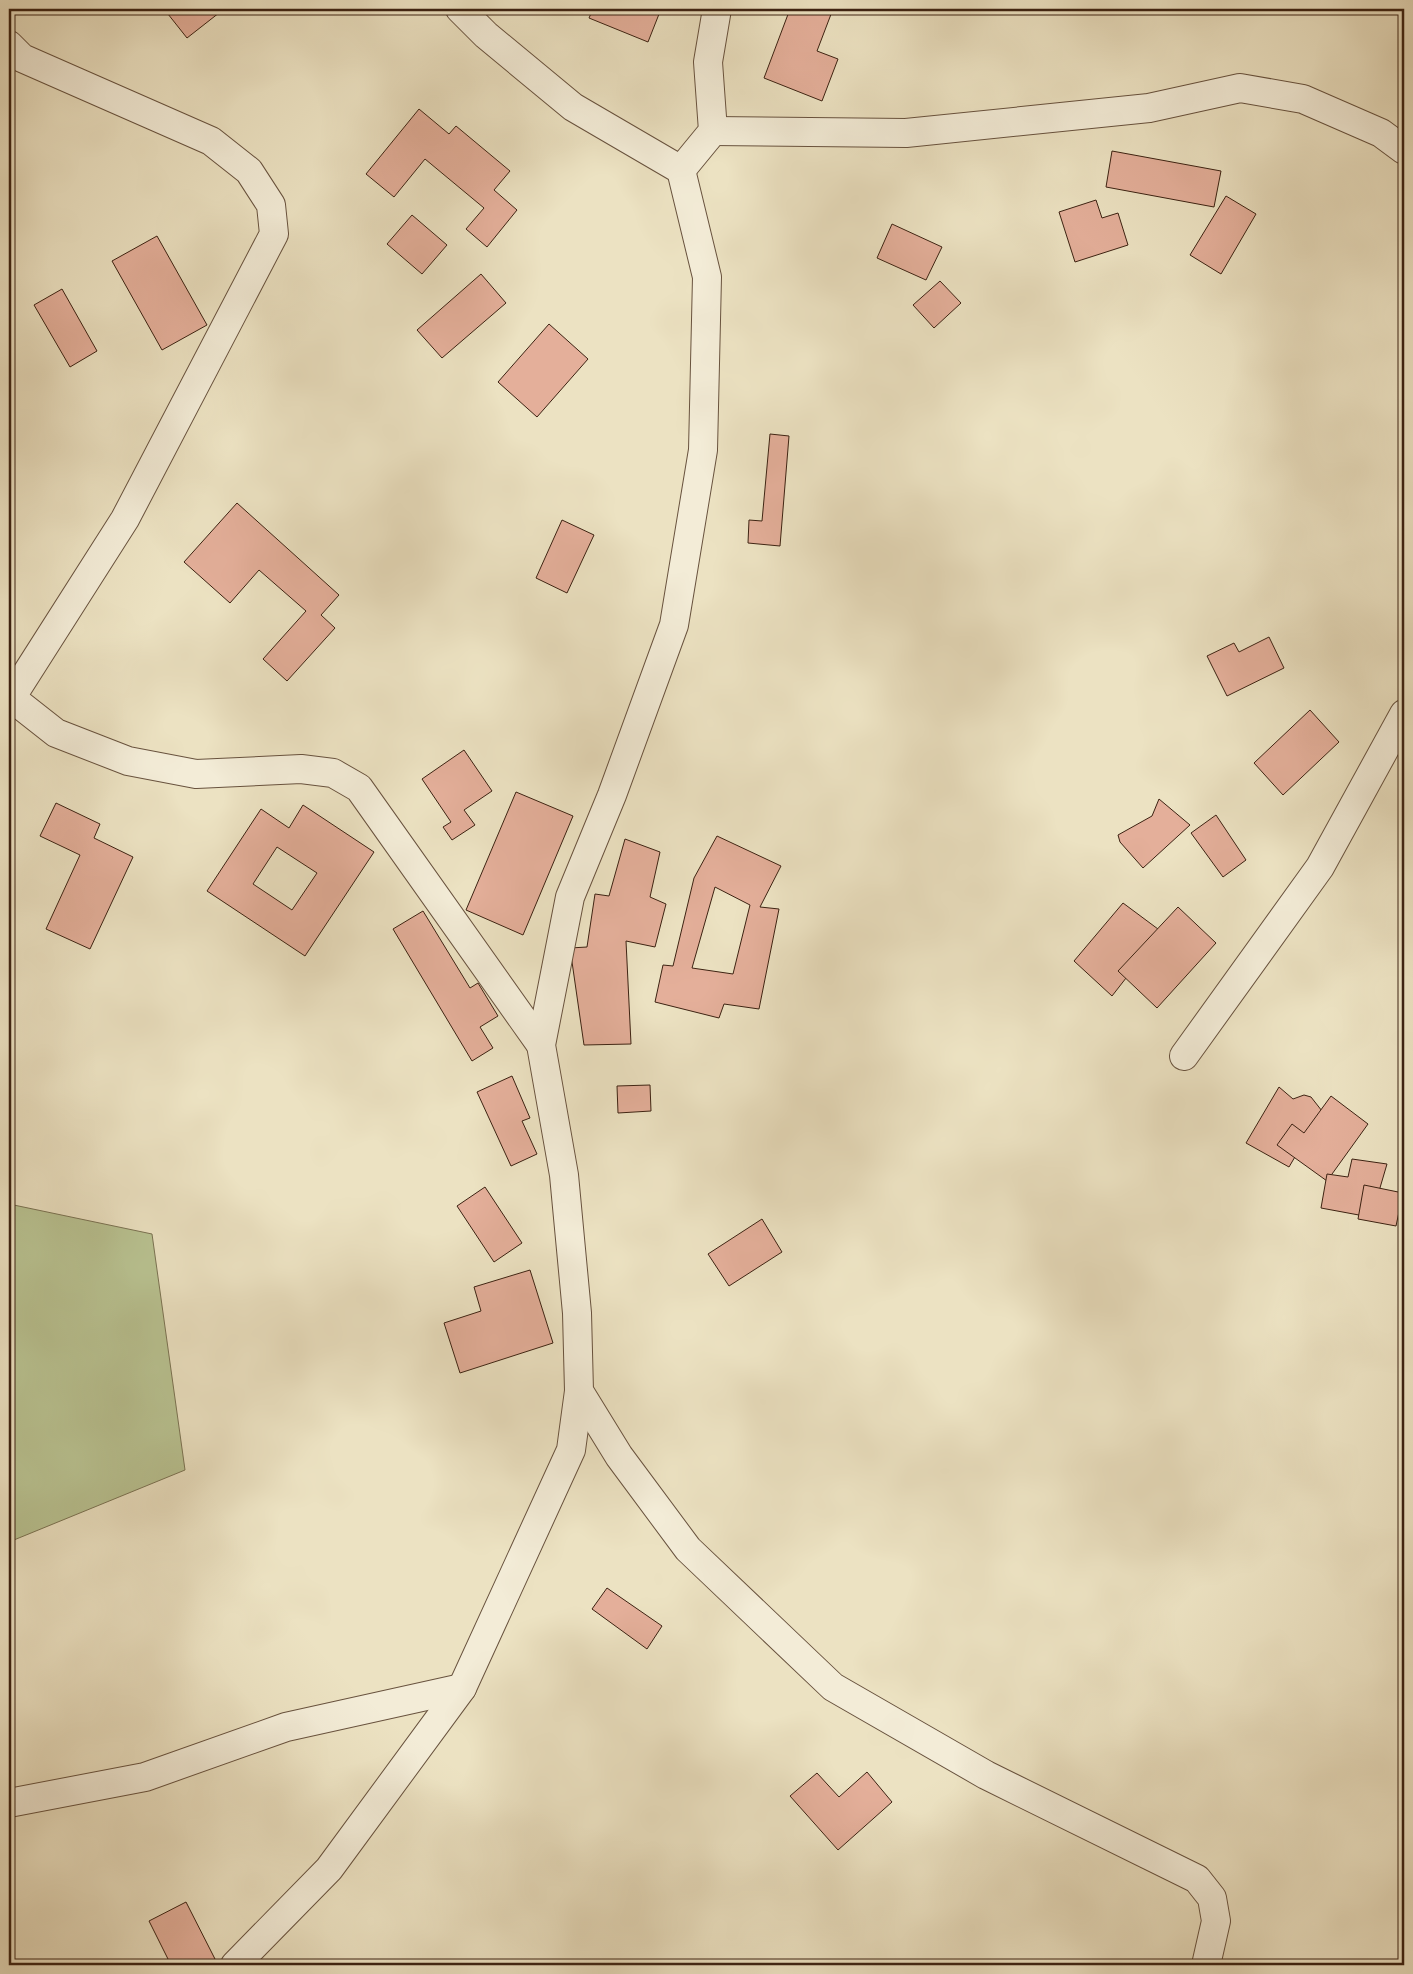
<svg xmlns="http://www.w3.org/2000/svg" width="1413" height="1974" font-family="'Old Standard TT',serif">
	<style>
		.green { fill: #b9c392; stroke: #7a7252 }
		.building { fill: #e4af9a; stroke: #3c2212; fill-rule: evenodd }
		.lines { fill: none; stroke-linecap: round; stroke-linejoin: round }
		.minor-casing { stroke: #68523e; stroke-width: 30 }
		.minor { stroke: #f3ecd7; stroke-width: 28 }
	</style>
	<rect width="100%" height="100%" fill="#ece2c2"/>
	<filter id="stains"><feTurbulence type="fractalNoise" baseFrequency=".004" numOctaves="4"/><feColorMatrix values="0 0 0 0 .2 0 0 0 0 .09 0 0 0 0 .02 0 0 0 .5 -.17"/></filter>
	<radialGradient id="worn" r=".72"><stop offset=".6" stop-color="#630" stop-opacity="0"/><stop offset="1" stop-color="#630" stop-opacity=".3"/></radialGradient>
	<!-- green -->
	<polygon class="green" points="9,1204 152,1234 185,1470 9,1542"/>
	<!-- building -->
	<g class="building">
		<polygon points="164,9 224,9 187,38"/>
		<polygon points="593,9 661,9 648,42 589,18"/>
		<polygon points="790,9 833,9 817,51 838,59 822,101 764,78"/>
		<polygon points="419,109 449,134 456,126 510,171 494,190 517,210 487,247 466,229 484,208 425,159 394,197 366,174"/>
		<polygon points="1112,151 1221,171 1214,207 1106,187"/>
		<polygon points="1226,196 1256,214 1221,274 1190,255"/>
		<polygon points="1096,200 1102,218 1118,213 1128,245 1075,262 1059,212"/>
		<polygon points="412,215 447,245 422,274 387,244"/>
		<polygon points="892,224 942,247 926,280 877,258"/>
		<polygon points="157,236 207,325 162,350 112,261"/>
		<polygon points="481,274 506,303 442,358 417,330"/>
		<polygon points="940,281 961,303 934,328 913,305"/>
		<polygon points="62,289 97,351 70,367 34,305"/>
		<polygon points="549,324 588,359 537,417 498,382"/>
		<polygon points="770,434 789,436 780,546 748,543 749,520 762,521"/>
		<polygon points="237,503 339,595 321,615 335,628 287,681 263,659 306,611 259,570 230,603 184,562"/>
		<polygon points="562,520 594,535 567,593 536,578"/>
		<polygon points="1269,637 1284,668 1227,696 1207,656 1234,643 1239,652"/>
		<polygon points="1310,710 1339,742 1283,795 1254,763"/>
		<polygon points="464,750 492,791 464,810 475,825 452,840 443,827 451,822 422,779"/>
		<polygon points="516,792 573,816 523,935 466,910"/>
		<polygon points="1159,799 1190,825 1143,868 1120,842 1118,835 1152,816"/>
		<polygon points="56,803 100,824 94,838 133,857 90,949 46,929 80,855 40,836"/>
		<path d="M303,805L374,852L305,956L207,891L261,809L289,828ZM277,847L317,873L292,910L253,884Z"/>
		<polygon points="1216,815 1246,860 1223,877 1191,833"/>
		<path d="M717,836L781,866L760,907L779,909L759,1009L724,1004L719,1018L655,1002L663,965L673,966L694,878ZM715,887L750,905L733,974L692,968Z"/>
		<polygon points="625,839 660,852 650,897 666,904 655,947 626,941 631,1044 584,1045 570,948 587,947 595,894 609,896"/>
		<polygon points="1123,903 1162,932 1112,996 1074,961"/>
		<polygon points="1178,907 1216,943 1157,1008 1118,971"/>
		<polygon points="423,911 470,988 478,983 498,1016 480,1027 493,1048 472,1061 393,929"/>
		<polygon points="512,1076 530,1118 522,1121 537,1154 511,1166 477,1092"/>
		<polygon points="650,1085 651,1111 618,1113 617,1086"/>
		<polygon points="1279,1087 1293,1099 1304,1095 1311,1097 1322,1111 1289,1167 1246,1143"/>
		<polygon points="1331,1096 1368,1124 1327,1181 1277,1145 1292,1124 1304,1133"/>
		<polygon points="1352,1159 1387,1164 1377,1198 1375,1218 1321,1208 1327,1174 1348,1177"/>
		<polygon points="1364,1185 1403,1193 1396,1226 1358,1219"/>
		<polygon points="485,1187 522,1243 494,1262 457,1206"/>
		<polygon points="762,1219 782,1252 729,1286 708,1254"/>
		<polygon points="530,1270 553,1343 460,1373 444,1323 481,1311 474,1287"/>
		<polygon points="607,1588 662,1626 647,1649 592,1609"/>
		<polygon points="867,1772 892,1802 838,1850 790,1796 817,1773 839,1797"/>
		<polygon points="186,1902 215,1959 203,1965 171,1965 149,1921"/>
	</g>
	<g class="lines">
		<defs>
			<g id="minor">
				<polyline points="460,9 486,35 573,107 681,170 707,277 703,450 674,625 612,795 570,897 541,1045 564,1175 577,1313 579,1391 619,1456 688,1549 833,1687 986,1775 1197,1879 1212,1898 1216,1921 1206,1965"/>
				<polyline points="9,45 22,58 211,141 249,171 271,205 274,234 125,519 11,698"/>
				<polyline points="713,131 906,133 1149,108 1240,88 1303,99 1381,133 1404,150"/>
				<polyline points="681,170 713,131 708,62 717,9"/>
				<polyline points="9,696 56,733 128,761 196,774 301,769 333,773 359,788 541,1045"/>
				<polyline points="1184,1056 1320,867 1404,714"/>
				<polyline points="9,1803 145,1777 286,1727 462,1688"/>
				<polyline points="235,1965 329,1869 462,1688 571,1450 579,1391"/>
			</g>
		</defs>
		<!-- minor casing -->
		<use href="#minor" class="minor-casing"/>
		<!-- minor -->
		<use href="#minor" class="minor"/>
	</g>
	<!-- margin -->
	<rect width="1413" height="1974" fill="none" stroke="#ece2c2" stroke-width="30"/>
	<rect x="10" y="10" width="1393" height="1954" fill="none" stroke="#3c2212" stroke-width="2.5"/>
	<rect x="15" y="15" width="1383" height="1944" fill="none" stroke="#3c2212"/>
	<rect width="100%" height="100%" filter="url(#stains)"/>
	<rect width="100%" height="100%" fill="url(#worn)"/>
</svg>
